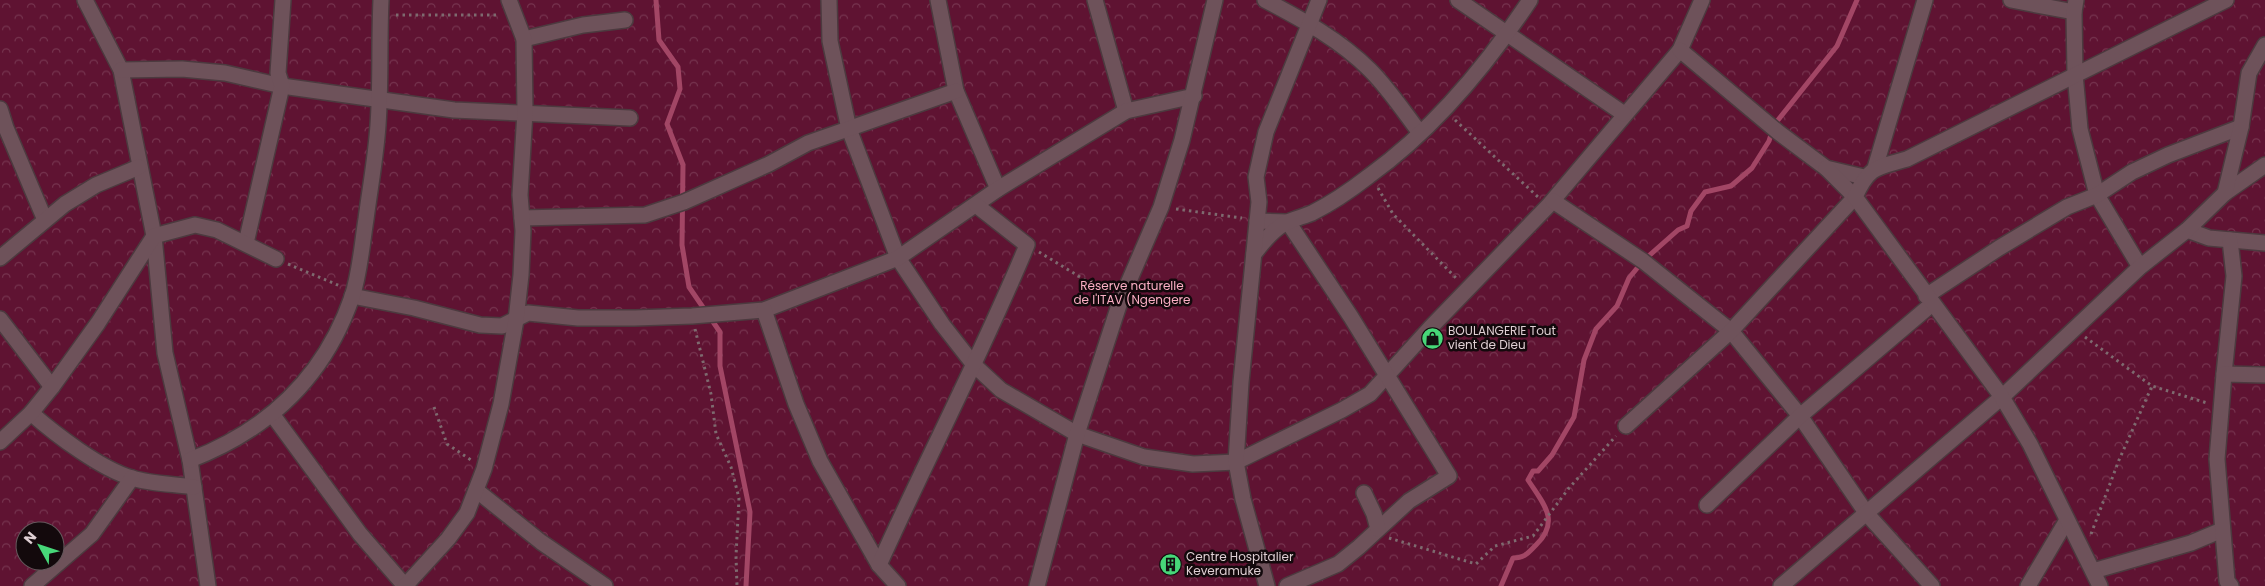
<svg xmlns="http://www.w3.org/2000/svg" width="2265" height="586" font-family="Poppins,sans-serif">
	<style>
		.park { fill: url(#park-crowns); fill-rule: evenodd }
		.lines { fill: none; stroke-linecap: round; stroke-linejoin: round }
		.stream { stroke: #a24665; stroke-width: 5 }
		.minor-casing { stroke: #4c3a3f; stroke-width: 18 }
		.path { stroke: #7e6a6f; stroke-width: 3; stroke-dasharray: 2.5 4; stroke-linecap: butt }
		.minor { stroke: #6e525a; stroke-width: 15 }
		.labels { text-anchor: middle; stroke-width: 5; stroke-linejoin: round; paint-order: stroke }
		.park-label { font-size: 12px; fill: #faaec3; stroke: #13090c }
		.poi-label { font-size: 12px; fill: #dfcfd3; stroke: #13090c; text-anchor: start }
	</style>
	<defs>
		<pattern id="park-crowns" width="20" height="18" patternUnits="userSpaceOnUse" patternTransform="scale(1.25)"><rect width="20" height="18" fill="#5f1332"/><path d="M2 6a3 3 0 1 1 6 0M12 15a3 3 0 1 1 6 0" fill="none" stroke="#76344f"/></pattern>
	</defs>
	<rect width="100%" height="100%" fill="#321b21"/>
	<!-- park -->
	<path class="park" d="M0,0H2265V586H0ZM25,531H55V561H25Z"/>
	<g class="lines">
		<!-- stream -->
		<g class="stream">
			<polyline points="656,0 659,40 678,67 680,89 667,124 683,165 682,245 689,287 720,332 720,366 750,512 746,586"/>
			<path d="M1501,586L1513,558C1525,558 1528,553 1536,545C1561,521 1543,503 1528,480L1533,471H1538L1552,455L1574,417L1584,360L1596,329L1617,306L1629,278L1643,261L1678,230L1687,226L1691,211L1705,192L1731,186L1752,168L1769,141L1774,125L1837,46L1857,0"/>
		</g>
		<defs>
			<g id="minor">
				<polyline points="85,0 121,70 154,236 165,353 190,460 208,586"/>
				<polyline points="829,0 830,41 849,129 898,258 942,324 974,365 1001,390 1077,434 1144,457 1193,464 1236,462 1342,410 1370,394 1430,328 1548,206 1680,50 1702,0"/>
				<polyline points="938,0 956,91 998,189"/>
				<polyline points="1095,0 1126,111"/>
				<path d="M1265,0C1303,20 1340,40 1370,70C1389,89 1404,112 1420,133"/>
				<polyline points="1458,0 1624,114"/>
				<polyline points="2011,0 2074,12"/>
				<polyline points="2076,0 2074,12 2075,74 2080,129 2097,195 2140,267"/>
				<polyline points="524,39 583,25 625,20"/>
				<polyline points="1680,50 1778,132 1826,168 1864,177"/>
				<polyline points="121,70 182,69 225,73 282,86 454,110 630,118"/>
				<polyline points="0,109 6,128 45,220"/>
				<polyline points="1875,168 1925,0"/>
				<polyline points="2225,193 2265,165"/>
				<polyline points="1553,201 1643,261 1731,331 1800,416 1867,514 1932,586"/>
				<polyline points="522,218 645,215 684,202 769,164 808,143 956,91"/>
				<polyline points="1257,221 1288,222 1351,317 1449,476 1409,501 1359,547 1338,564 1287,586"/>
				<polyline points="2187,230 2209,238 2265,243"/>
				<polyline points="246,243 282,86 278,73 283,0"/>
				<path d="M1254,254C1264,241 1275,227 1290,221C1297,218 1305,216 1312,213C1332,203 1351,190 1369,176C1433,130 1487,65 1530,0"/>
				<polyline points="0,258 65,204 96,185 139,167"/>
				<polyline points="352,296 414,308 480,325 502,326 528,313 578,318 635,318 692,316 764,310 898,258 998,189 1126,111 1194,96"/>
				<polyline points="1926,296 1999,248 2067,207 2097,195 2132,172 2168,155 2241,127"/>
				<polyline points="764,310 796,404 820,461 879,565 898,586"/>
				<polyline points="0,319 52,387"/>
				<polyline points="2224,374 2234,276 2230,240"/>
				<path d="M31,413C56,435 101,469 132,478C151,484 174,484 194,487"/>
				<polyline points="272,414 360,534 405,586"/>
				<polyline points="1626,426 1731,331 1855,197 1826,168"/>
				<polyline points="0,442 31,413 52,387 98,323 154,236 195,225 217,230 276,259"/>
				<path d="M190,460C268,430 324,378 352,297C360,273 362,244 366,219C370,188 376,156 378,125C381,83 379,42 381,0"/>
				<polyline points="476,490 541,542 605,586"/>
				<polyline points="1364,493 1374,514 1378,529"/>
				<polyline points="1707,505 1800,416 1932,304"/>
				<path d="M879,565C927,458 982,354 1027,245L976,205"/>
				<polyline points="2093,571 2191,543 2222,530"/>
				<polyline points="32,586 92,534 132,478"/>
				<polyline points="405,586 448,539 467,513 484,469 501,404 516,320 521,275 523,231 520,195 525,112 524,39 509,0"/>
				<polyline points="1037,586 1077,434 1120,302 1161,207 1182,140 1215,0"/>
				<polyline points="1267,586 1243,499 1236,462 1241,382 1259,202 1256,177 1266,132 1319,0"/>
				<polyline points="1781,586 2002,397 2140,267 2187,230 2225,193 2241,127 2249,73 2265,45"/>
				<polyline points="2028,586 2067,520"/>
				<path d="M2100,586L2030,444L2002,397L1855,197C1869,166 1876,168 1907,159L2226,0"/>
				<polyline points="2231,586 2227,581 2217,459 2224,374 2265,375"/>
			</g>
		</defs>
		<!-- minor casing -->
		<use href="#minor" class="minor-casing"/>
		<!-- path -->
		<g class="path">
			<polyline points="396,15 500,15"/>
			<polyline points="1455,120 1538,197"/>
			<polyline points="1378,188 1393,214 1457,279"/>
			<polyline points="1176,209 1242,218"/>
			<polyline points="1039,252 1108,294"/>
			<polyline points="288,264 340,286"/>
			<polyline points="695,329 711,394 716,434 731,467 739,498 736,556 737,586"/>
			<polyline points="2085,337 2152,386 2207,403"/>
			<polyline points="434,407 447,444 471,460"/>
			<polyline points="2091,534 2119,460 2152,386"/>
			<polyline points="1389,538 1476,564 1495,546 1533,536 1569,488 1616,436"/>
		</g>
		<!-- minor -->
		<use href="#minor" class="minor"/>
	</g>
	<!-- icons -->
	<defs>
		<symbol id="shop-disc" viewBox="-11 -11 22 22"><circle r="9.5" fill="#47d779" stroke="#13090c"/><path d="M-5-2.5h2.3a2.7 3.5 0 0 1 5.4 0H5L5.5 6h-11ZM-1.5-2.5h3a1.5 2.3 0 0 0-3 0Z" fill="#111"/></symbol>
		<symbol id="building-disc" viewBox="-11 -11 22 22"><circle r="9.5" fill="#47d779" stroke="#13090c"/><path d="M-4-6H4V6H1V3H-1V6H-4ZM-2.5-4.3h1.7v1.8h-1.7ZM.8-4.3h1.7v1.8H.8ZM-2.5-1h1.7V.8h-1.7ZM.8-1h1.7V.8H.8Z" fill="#111"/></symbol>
	</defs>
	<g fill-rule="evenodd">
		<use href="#shop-disc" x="1420" y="326" width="25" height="25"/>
		<use href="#building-disc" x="1158" y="552" width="25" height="25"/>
	</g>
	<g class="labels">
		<!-- park labels -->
		<g class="park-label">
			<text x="1132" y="290">Réserve naturelle<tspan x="1132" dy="14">de l'ITAV (Ngengere</tspan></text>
		</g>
		<!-- poi labels -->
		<g class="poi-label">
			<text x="1448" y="335">BOULANGERIE Tout<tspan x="1448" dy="14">vient de Dieu</tspan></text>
			<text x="1186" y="561">Centre Hospitalier<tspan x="1186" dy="14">Keveramuke</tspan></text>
		</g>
	</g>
	<!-- north arrow -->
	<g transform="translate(40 546) rotate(310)"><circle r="24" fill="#13090c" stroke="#65585c"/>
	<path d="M0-4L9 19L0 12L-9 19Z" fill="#47d779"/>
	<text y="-8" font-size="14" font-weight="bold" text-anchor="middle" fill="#dfcfd3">N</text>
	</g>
</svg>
